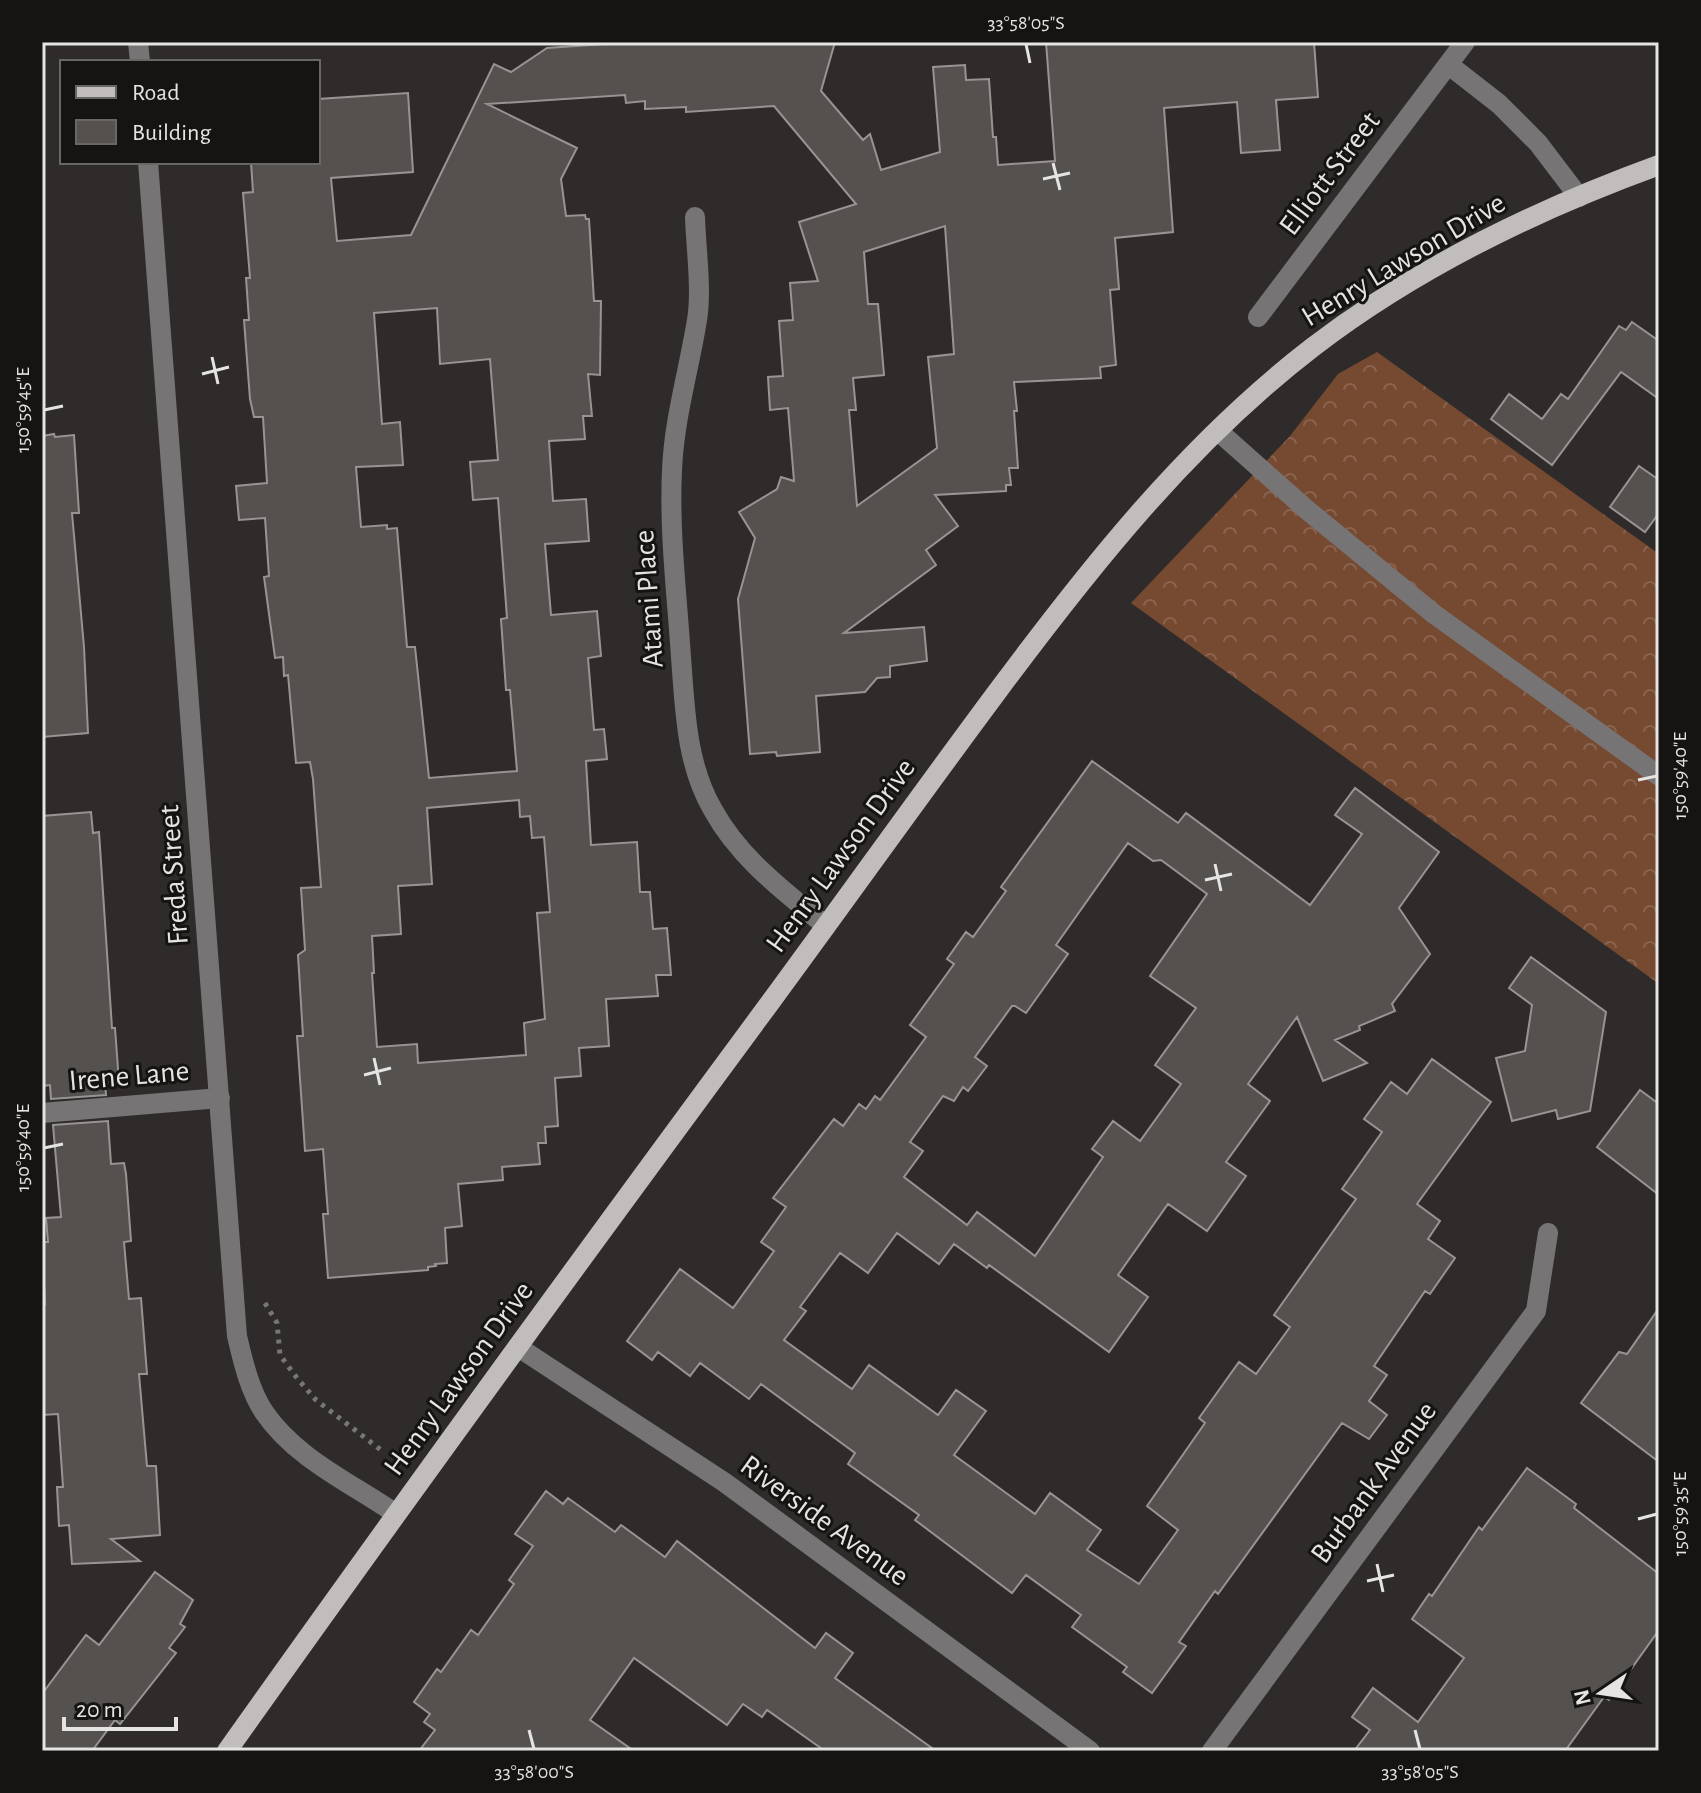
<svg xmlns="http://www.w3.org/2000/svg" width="1701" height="1793" font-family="'Alegreya Sans',sans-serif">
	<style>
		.forest { fill: url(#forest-crowns) }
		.building { fill: #54514f; stroke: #989493; stroke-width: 2; fill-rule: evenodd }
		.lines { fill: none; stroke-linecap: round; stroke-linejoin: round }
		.path { stroke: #797776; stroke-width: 5; stroke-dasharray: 4 6; stroke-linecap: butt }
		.minor { stroke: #767474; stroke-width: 20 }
		.major { stroke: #c1bdbc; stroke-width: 20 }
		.ticks { fill: none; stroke: #e6e4e3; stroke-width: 3 }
		.labels { text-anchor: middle; stroke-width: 6; stroke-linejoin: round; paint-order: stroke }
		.street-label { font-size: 30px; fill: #e6e4e3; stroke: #151413 }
		.neatline { fill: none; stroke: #e6e4e3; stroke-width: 3 }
		.ticks-label { font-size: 20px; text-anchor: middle; fill: #e6e4e3 }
	</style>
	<defs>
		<pattern id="forest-crowns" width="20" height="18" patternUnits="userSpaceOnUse" patternTransform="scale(2)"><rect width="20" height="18" fill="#764931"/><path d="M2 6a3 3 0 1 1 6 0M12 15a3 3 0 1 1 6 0" fill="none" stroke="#8a634f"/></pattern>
	</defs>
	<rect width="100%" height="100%" fill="#2e2b2a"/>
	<!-- forest -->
	<polygon class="forest" points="1377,352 1659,554 1659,984 1131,603 1290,436 1338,374"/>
	<!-- building -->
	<g class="building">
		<path d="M604,42H835L821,91L863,140L870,134L881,170L940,152L933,67L965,65L966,80L989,79L993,137H996L998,165L1055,161L1046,42H1314L1318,97L1276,100L1280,150L1241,153L1237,102L1164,108L1173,232L1115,238L1119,289L1110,290L1116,365L1100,367L1101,378L1014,382L1017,411H1014L1018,468H1009L1011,485H1006V491L935,495L958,526L926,550L936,565L844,633L924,627L927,661L890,666V677L877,678L865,692L816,696L820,752L777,756L776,752L750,754L738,599L755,538L739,512L777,489L781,477L794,481L788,408L770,410L768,377L783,376L779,321L793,320L790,283L818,281L799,222L856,204L774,106L686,112V107L645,109V101L626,103L625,95L487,104L577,148L561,179L566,216L585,215L586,219H589L594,301H601L600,375L588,374L592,416H583L585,439L549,441L553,501L586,499L589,541L545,544L551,615L597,611L601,656L588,658L594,730L604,729L607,759L586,761L591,845L637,842L640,892H650L653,929L667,928L671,975H656L658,996L606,999L609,1046L579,1048L581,1076L555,1078L558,1126L545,1127L546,1143H538L540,1164L502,1167L503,1180L458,1184L462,1226L445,1228L447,1263L435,1264L436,1266L428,1267V1270L328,1278L323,1214H328L323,1149L305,1151L297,1036H303L298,955L305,950L301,888L321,887L313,779L310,762L296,763L288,675L284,676L283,657L275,658L264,577L269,576L265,518L239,520L236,486L267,483L263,417H254L250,399L244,320H249L246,278H250L243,193L253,192L251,162H318V99L408,93L413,172L331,178L337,241L411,235L494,64L511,72L547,48L604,44ZM945,226L954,354L928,357L937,448L857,506L849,410H856L853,378L884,375L878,304H868L864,252ZM437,308L440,364L490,359L498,460L470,462L473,500L498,498L507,618L501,619L506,690H510L517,771L429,778L415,647H407L397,528L387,529V525L361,527L356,467L403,465L400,422L382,424L374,313ZM519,800L520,817L530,816L532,838L544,837L550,912L537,913L545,1019L524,1023L526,1055L418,1063L417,1044L377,1047L372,973H374L372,936L401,934L398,886L432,884L427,808Z"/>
		<polygon points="1632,322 1659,341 1659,399 1621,372 1552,465 1491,419 1509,394 1542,419 1561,394 1568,399 1619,326 1626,330"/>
		<polygon points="54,434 55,437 74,435 79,513 72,513 84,647 88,733 42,737 42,436"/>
		<polygon points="1639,466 1659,480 1659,513 1645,532 1610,507"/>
		<path d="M1092,761L1178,823L1186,813L1310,905L1362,834L1335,815L1355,788L1439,852L1399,908L1430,954L1392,1004L1395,1011L1359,1026L1360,1030L1335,1040L1367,1063L1323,1081L1297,1017L1248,1084L1270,1101L1226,1162L1246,1176L1207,1231L1168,1204L1118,1275L1148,1297L1109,1352L989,1265L987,1268L954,1244L939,1264L897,1233L868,1273L840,1253L800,1307L806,1311L784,1340L852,1389L869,1365L938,1415L956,1390L986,1411L954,1455L1035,1514L1050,1493L1101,1530L1087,1550L1139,1584L1178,1530L1147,1506L1205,1423L1199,1418L1239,1362L1256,1374L1290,1327L1274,1315L1356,1199L1342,1189L1382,1132L1364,1119L1391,1082L1407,1094L1432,1059L1491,1102L1417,1204L1440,1221L1428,1239L1455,1258L1430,1294L1425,1291L1374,1366L1387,1375L1369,1401L1387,1415L1369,1439L1342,1423L1218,1594L1215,1591L1179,1642L1186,1646L1152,1693L1123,1672L1127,1667L1072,1627L1081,1615L1026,1575L1012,1593L984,1572L915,1520L919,1515L848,1464L855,1453L761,1384L749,1399L700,1363L690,1376L658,1352L652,1360L627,1341L680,1269L733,1308L774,1251L761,1242L786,1207L773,1198L834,1119L843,1126L859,1104L866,1109L875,1096L880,1100L926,1037L910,1025L954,964L947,959L966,932L973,937L1006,891L1001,887ZM1128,843L1153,861L1161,860L1207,894L1150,976L1196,1008L1155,1065L1181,1084L1140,1141L1113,1121L1092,1149L1103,1157L1035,1256L977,1212L967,1225L904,1177L923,1151L910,1142L943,1096L954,1101L963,1087L968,1091L987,1066L975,1057L1012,1006H1015L1026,1013L1068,954L1056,945Z"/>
		<polygon points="91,812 93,833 99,832 112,1028 115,1028 119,1082 105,1083 106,1095 51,1099 50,1085 42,1086 42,816"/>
		<polygon points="1531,957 1606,1012 1590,1111 1558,1119 1556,1110 1512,1121 1496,1058 1525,1051 1532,1005 1509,988"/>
		<polygon points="1640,1090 1659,1104 1659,1195 1597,1147"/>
		<polygon points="108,1121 111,1164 124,1163 126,1174 131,1241 124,1242 129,1299 141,1298 147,1374 139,1374 147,1466 156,1466 160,1535 111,1539 140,1561 72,1564 69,1525 59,1526 57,1487 63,1487 58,1414 42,1415 42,1305 45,1304 42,1242 48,1242 46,1218 61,1217 53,1125"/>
		<polygon points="1659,1308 1659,1462 1581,1403 1619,1352 1627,1354"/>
		<polygon points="1527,1468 1576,1504 1574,1508 1659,1574 1659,1630 1609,1700 1604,1697 1565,1751 1354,1751 1370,1730 1352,1717 1373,1688 1418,1722 1464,1658 1412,1619 1429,1594 1432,1596 1479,1527 1482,1530"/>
		<polygon points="546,1491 563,1504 568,1498 615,1532 621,1525 665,1557 677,1541 815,1648 826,1633 853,1653 835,1678 936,1751 825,1751 767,1710 762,1717 743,1704 727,1725 634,1658 590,1720 634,1751 419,1751 435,1730 424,1722 430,1714 414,1702 437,1669 441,1672 471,1630 478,1635 514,1584 509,1580 533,1546 515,1534"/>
		<polygon points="155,1572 193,1600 180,1624 185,1627 169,1648 176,1653 120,1724 115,1720 92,1751 42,1749 42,1694 86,1635 99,1645"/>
	</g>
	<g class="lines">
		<!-- path -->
		<polyline class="path" points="265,1303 277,1323 280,1355 297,1378 316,1400 381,1450"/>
		<!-- minor -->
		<g class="minor">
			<polyline points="138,42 140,62"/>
			<polyline points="1449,65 1499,104 1538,143 1579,197"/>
			<path d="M148,162L237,1336C243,1361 249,1389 264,1412C295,1458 351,1483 396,1514"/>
			<path d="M695,217C696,249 702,290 697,320C689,370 674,419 672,470C669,532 677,595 681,657C685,709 686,764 713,810C740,859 784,891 826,926"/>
			<polyline points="1258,317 1465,42"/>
			<polyline points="1218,431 1306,509 1434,614 1659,776"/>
			<polyline points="42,1113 220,1098"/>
			<polyline points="518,1347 724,1482 1090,1751"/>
			<polyline points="1212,1751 1536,1311 1548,1233"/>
		</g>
		<!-- major -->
		<path class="major" d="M227,1751C406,1499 588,1249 772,1000C847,898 921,794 997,692C1090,567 1188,443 1313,347C1416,268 1538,209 1659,165"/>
	</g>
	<!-- ticks -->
	<path class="ticks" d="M1026,44L1030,63M1053,163L1060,190M1043,179L1070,173M212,357L218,384M202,374L229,367M44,410L63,406M1638,780L1657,776M1215,864L1221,891M1205,880L1232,874M374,1058L380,1085M364,1075L391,1068M44,1148L63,1144M1638,1519L1657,1514M1377,1564L1383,1592M1367,1581L1394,1575M529,1730L534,1749M1415,1730L1420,1749"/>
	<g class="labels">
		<!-- street labels -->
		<g class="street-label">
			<text transform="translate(1329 173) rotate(-53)" y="10">Elliott Street</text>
			<text transform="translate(1403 259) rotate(-31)" y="10">Henry Lawson Drive</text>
			<text transform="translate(648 599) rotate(-94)" y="10">Atami Place</text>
			<text transform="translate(840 855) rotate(-54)" y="10">Henry Lawson Drive</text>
			<text transform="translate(173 875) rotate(-94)" y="10">Freda Street</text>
			<text transform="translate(129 1075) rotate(-5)" y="10">Irene Lane</text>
			<text transform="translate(458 1378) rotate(-54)" y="10">Henry Lawson Drive</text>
			<text transform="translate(1373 1482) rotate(-54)" y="10">Burbank Avenue</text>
			<text transform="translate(825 1520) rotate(36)" y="10">Riverside Avenue</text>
		</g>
	</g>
	<!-- border -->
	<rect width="1701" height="1793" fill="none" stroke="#151413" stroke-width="88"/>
	<!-- legend -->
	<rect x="60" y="60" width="260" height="104" fill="#151413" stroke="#696766" stroke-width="2"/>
	<rect x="76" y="86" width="40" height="12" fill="#c1bdbc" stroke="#696766" stroke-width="2"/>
	<text x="132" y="100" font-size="24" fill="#e6e4e3">Road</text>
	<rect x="76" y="120" width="40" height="24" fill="#54514f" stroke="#696766" stroke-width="2"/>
	<text x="132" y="140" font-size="24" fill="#e6e4e3">Building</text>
	<!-- north arrow -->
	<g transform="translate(1601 1693) rotate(257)" stroke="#151413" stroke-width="6" paint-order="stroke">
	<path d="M0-6L14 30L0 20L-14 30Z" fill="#e6e4e3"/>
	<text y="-12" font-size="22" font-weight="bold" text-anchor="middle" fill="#e6e4e3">N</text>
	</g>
	<!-- scale -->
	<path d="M64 1717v12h112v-12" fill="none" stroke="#e6e4e3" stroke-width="4"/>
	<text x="76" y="1717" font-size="24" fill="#e6e4e3" stroke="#151413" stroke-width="6" paint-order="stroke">20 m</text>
	<rect x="44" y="44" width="1613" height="1705" class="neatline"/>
	<g class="ticks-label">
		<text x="1026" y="29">33°58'05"S</text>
		<text transform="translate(22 410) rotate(-90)" y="7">150°59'45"E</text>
		<text transform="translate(1679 776) rotate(-90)" y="7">150°59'40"E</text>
		<text transform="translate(22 1148) rotate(-90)" y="7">150°59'40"E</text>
		<text transform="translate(1679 1514) rotate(-90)" y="7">150°59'35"E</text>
		<text x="534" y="1778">33°58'00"S</text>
		<text x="1420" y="1778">33°58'05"S</text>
	</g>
</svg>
